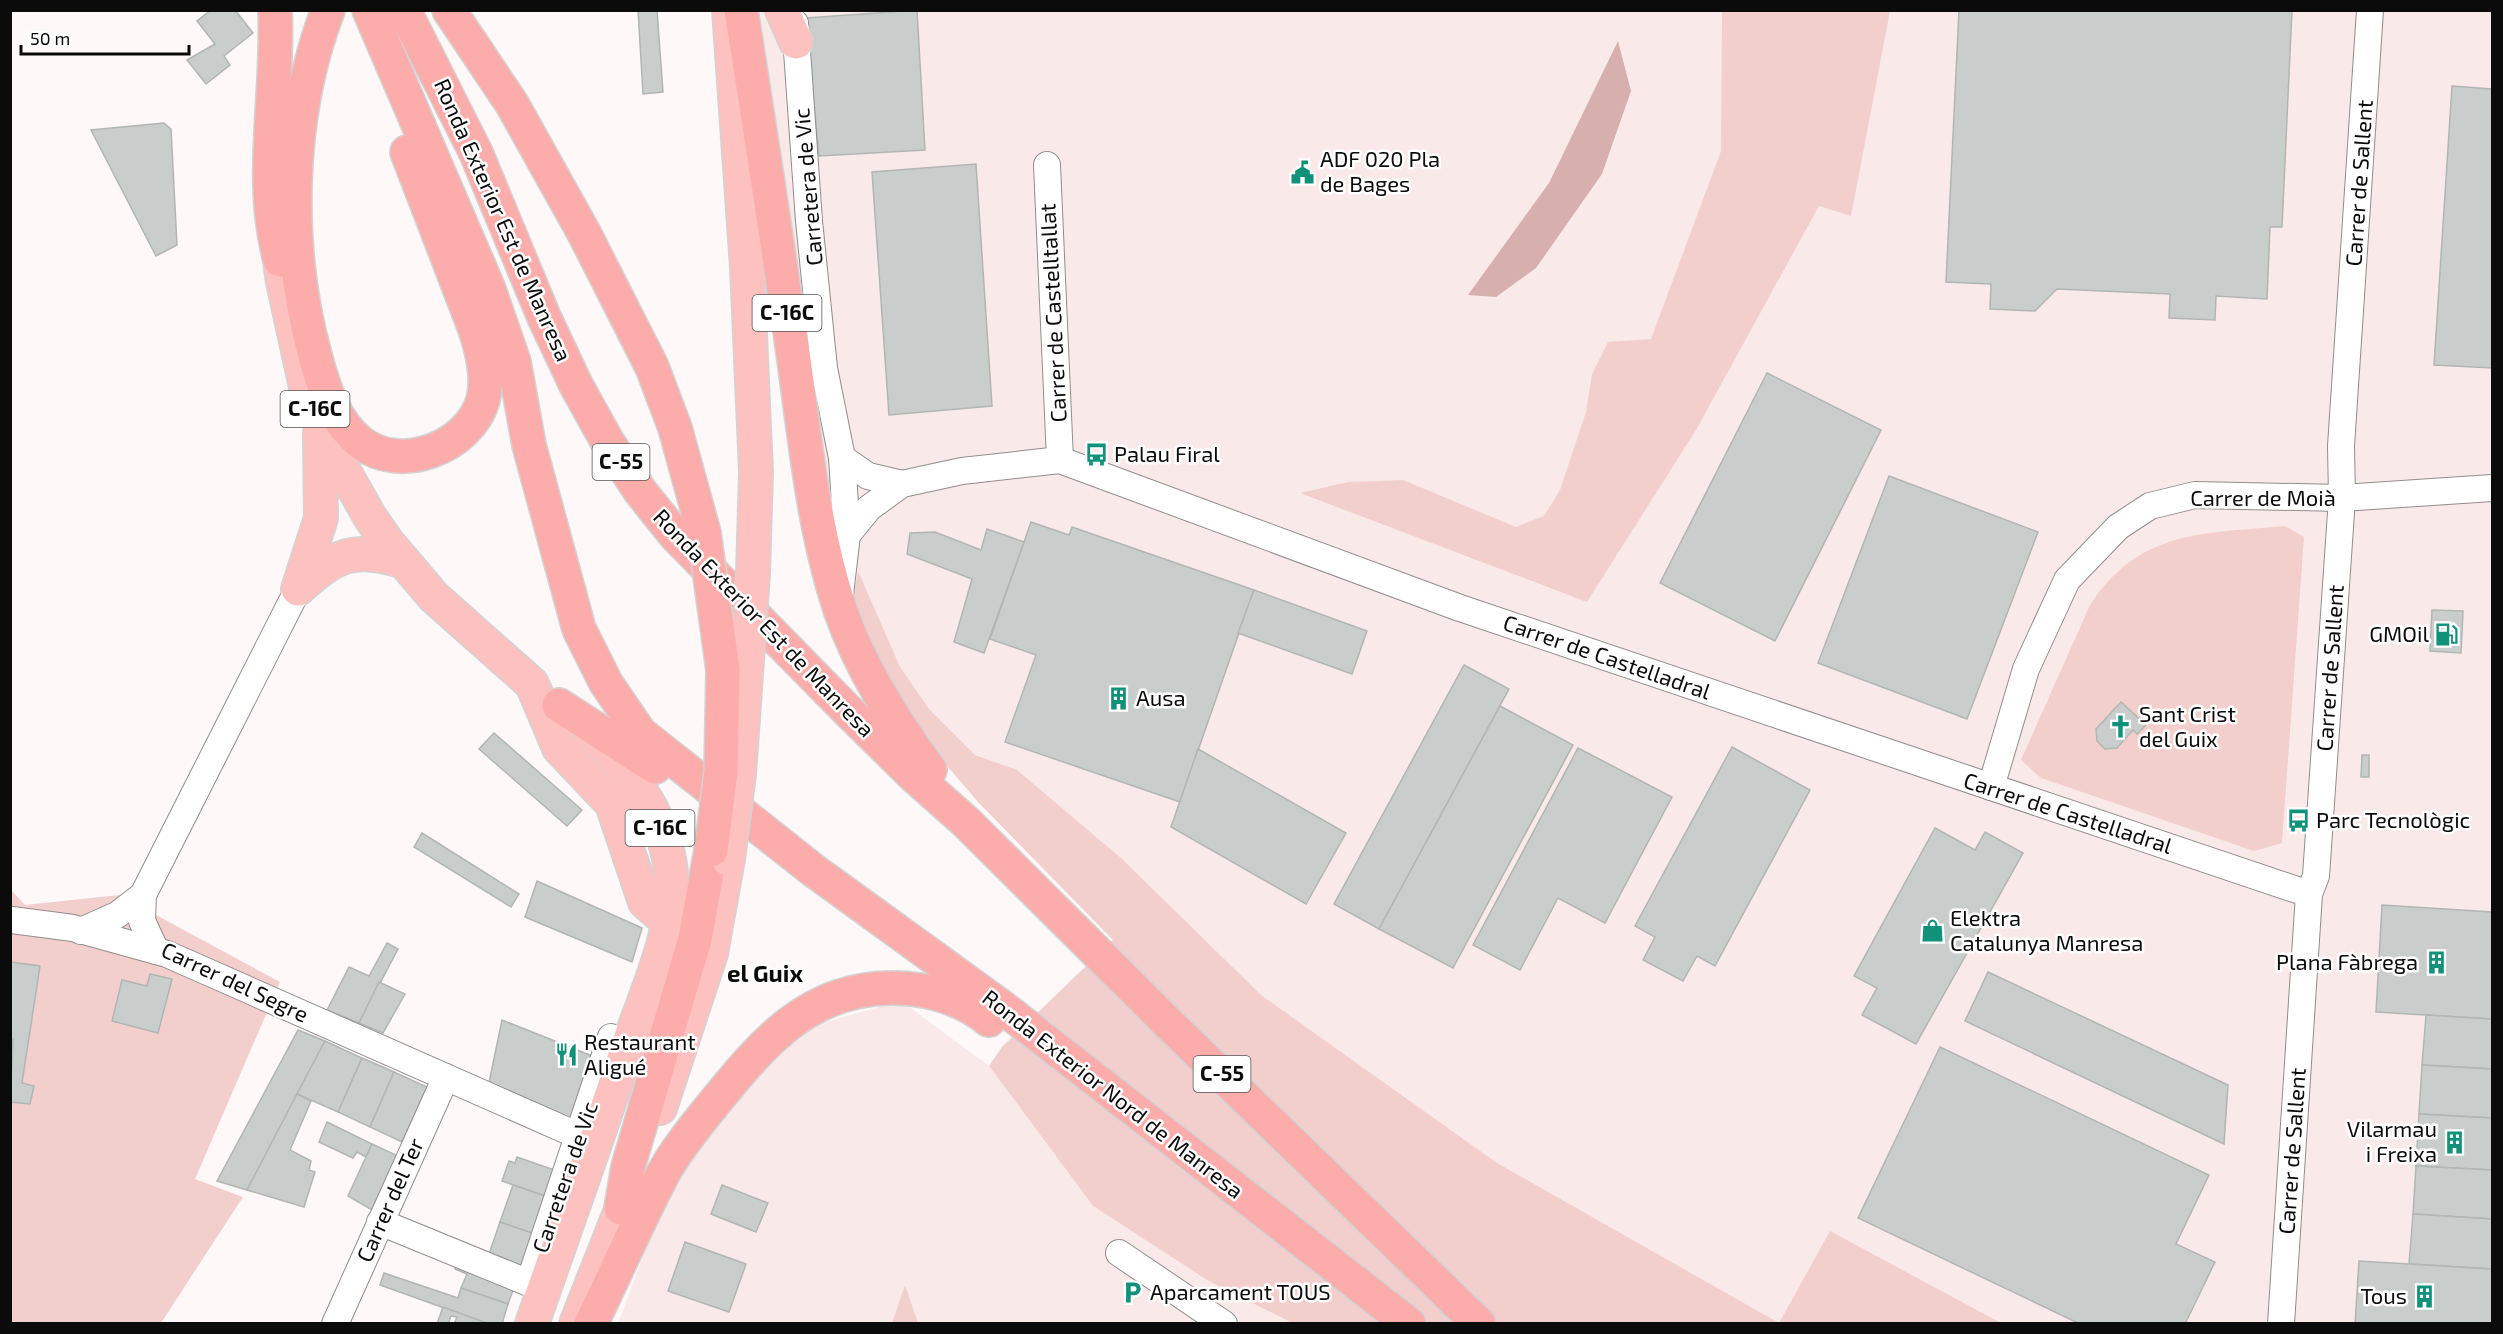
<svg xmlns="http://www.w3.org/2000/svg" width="2503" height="1334" font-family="'Exo 2',sans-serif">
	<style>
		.built { fill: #f9eae9 }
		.green { fill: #f2cfcd }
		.forest { fill: #d6afae }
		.building { fill: #c9cecc; stroke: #b1b6b4; stroke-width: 1.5 }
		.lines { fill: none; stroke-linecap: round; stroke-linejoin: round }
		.minor-casing { stroke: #928d8d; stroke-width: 28 }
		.primary-casing { stroke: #d3d3d3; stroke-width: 36 }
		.trunk-casing { stroke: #d3d3d3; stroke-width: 36 }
		.minor { stroke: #fff; stroke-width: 26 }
		.primary { stroke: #fdc1c0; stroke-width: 33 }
		.trunk { stroke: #fcacab; stroke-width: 33 }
		.primary-bridge-casing { stroke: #d3d3d3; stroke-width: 36; stroke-linecap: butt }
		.trunk-bridge-casing { stroke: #d3d3d3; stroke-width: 36; stroke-linecap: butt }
		.primary-bridge { stroke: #fdc1c0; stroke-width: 33 }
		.trunk-bridge { stroke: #fcacab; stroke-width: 33 }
		.labels { text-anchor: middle; stroke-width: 5; stroke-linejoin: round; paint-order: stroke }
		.shield { fill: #fff; stroke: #555454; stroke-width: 1.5 }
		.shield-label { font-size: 21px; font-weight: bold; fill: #0c0b0b }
		.poi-label { font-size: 22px; fill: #0c0b0b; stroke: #fff; text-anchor: start }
		.street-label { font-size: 22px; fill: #0c0b0b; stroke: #fff }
		.neighbourhood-label { font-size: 24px; font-weight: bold; fill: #0c0b0b; stroke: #fff }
	</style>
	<rect width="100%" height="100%" fill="#fef8f8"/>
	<!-- built -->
	<g class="built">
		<polygon points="754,11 2492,11 2492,1323 1526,1323 1235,1065 979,803 877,670 834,546"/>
		<polygon points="901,1001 989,1066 1093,1206 1207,1280 1292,1323 918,1323 905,1286 892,1323 618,1324 665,1196 740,1093 788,1042 819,1024"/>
	</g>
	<!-- green -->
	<g class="green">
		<polygon points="1722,11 1890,11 1851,216 1819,206 1696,430 1587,602 1300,493 1348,482 1403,480 1516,527 1544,516 1560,490 1586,412 1592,374 1608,342 1651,339 1721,151"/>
		<path d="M2285,526L2304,537L2282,843L2254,851L2041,778L2021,760L2090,605C2140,529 2203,534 2285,526Z"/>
		<polygon points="858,571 900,667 929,709 975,755 1017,770 1121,858 1261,995 1497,1163 1779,1323 1830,1231 2001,1323 1292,1323 1207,1280 1093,1206 989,1066 1002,1047 1113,940 979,803 924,739 877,670 852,605"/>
		<polygon points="10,889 25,905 119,895 280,982 195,1179 243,1197 161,1323 11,1323"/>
		<polygon points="905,1285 918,1323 892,1323"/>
	</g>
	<!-- forest -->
	<polygon class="forest" points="1618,41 1631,91 1602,174 1536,268 1496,297 1468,295 1549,183"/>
	<!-- building -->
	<g class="building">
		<polygon points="211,10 235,10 253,33 224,56 230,65 206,84 187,60 215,44 197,21"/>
		<polygon points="638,10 657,10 663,92 643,94"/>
		<polygon points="917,10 925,150 819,156 806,18"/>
		<polygon points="1959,10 2292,10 2282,227 2270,227 2267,299 2216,296 2215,320 2169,318 2170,294 2057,289 2035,311 1990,309 1991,284 1946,282"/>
		<polygon points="2452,86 2492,89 2492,368 2434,365"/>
		<polygon points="164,123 171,129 177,245 156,256 91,130"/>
		<polygon points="976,164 992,406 889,415 872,172"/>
		<polygon points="1767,373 1881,430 1775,641 1660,583"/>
		<polygon points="1889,476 2038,532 1967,719 1818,663"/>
		<polygon points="1031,522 1069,535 1072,527 1254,590 1180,802 1005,742 1036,655 990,639"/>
		<polygon points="987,529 1024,542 984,653 954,642 972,579 907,554 910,533 935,532 981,550"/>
		<polygon points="1254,590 1367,631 1352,674 1238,633"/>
		<polygon points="2432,610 2463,611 2461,653 2430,651"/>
		<polygon points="1464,665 1509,689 1379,929 1334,904"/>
		<polygon points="2121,702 2146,725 2137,734 2133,730 2117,748 2105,749 2097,741 2096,729"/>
		<polygon points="1500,706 1573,745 1453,968 1379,929"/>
		<polygon points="494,733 582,810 567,826 479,749"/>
		<polygon points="1732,747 1810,790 1715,966 1697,956 1683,981 1643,960 1655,937 1635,926"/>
		<polygon points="1578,748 1672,797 1605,923 1558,898 1520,970 1473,945"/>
		<polygon points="1198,749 1346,833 1306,904 1171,827"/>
		<polygon points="2362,755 2369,755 2369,777 2361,777"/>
		<polygon points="1935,828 1975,850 1985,832 2023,853 1916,1044 1862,1015 1877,988 1854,976"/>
		<polygon points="422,833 519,894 511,907 414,847"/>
		<polygon points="537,881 642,928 632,962 525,917"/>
		<polygon points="2382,905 2492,912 2492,1019 2376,1012"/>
		<polygon points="387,943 398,949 359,1023 327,1010 349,967 369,976"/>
		<polygon points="10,962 40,966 22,1083 34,1086 30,1104 10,1102 13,1039 10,1039"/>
		<polygon points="1988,972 2228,1085 2224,1144 1965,1021"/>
		<polygon points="150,974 172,979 158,1033 112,1021 122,980 147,986"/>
		<polygon points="379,982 405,994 383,1033 359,1023"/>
		<polygon points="2426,1015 2492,1019 2492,1069 2422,1065"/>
		<polygon points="502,1020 600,1059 584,1112 565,1122 487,1092"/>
		<polygon points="298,1030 325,1041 247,1190 217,1181"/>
		<polygon points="325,1041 362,1058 338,1112 297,1094"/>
		<polygon points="1940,1047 2209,1175 2176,1244 2215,1262 2185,1324 2080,1324 1858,1218"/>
		<polygon points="362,1058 394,1072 370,1127 338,1112"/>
		<polygon points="2422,1065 2492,1069 2492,1118 2419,1114"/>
		<polygon points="394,1072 427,1087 402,1142 370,1127"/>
		<polygon points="297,1094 311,1101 290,1150 311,1161 309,1170 315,1172 304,1207 247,1190"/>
		<polygon points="2419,1114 2492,1118 2492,1170 2416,1166"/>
		<polygon points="327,1122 372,1144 366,1157 357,1152 353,1158 319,1142"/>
		<polygon points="372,1144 398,1156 372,1210 348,1196"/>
		<polygon points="517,1157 557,1171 548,1197 502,1181 509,1161 515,1163"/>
		<polygon points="2416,1166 2492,1170 2492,1219 2413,1214"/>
		<polygon points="513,1185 548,1197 535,1234 500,1222"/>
		<polygon points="722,1185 768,1203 756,1232 711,1214"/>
		<polygon points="2413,1214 2492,1219 2492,1269 2409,1264"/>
		<polygon points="500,1222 535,1234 523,1269 488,1257"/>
		<polygon points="685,1242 746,1264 729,1312 668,1291"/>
		<polygon points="458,1259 516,1282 508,1304 461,1288 467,1274 455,1269"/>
		<polygon points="2359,1261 2492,1269 2492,1324 2355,1324"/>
		<polygon points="384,1273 458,1298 461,1288 508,1304 502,1324 489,1324 380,1285"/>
		<polygon points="443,1307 489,1324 454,1324 457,1317 451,1316 448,1324 437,1324"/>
	</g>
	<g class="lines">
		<defs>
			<g id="minor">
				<polyline points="795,23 809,221 824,368 842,458 847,535 840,594"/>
				<polyline points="1047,165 1060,460"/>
				<polyline points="842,458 868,476 902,484"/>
				<polyline points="847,535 869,508 902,484 962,471 1060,460 1460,608 2309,894"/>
				<polyline points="1991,787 2026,669 2067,580 2118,527 2150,506 2195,495 2342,498 2492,488"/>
				<polyline points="12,920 73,928 167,954 579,1136"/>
				<polyline points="81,931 117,915 143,895"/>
				<polyline points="156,951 142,921 143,895 298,589"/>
				<polyline points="380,1222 529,1283 611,1037"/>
				<polyline points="1119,1253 1224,1324"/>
				<polyline points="335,1324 446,1077"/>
				<polyline points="2281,1324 2309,894 2316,876 2342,498 2341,446 2370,10"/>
			</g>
			<g id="primary">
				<polyline points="729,10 747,267 756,472 753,574"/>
				<polyline points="782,10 796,42"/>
				<polyline points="281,231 280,260 283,282 306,387 335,455 370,517 388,543 434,597 532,684 559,748 612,804 645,902 669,923"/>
				<path d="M299,588C336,555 353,546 402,561"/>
				<polyline points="298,589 321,518 320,433"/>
				<polyline points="660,1108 711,953 728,859"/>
				<path d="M532,1324C565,1229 599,1135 630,1040C649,985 679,925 670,865C662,811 628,768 589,732"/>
				<polyline points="576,1324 632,1182"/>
			</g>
			<g id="trunk">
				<path d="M275,10C279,93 258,179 280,260"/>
				<path d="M328,10C287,117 285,250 316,359C324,389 335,422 360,442C400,474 469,448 483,400C489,377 482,351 475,329L407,152"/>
				<polyline points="369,10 488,287 514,362 529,445 579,629 606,683 640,733 813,870 1002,1007 1409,1324"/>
				<polyline points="404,10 476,153 544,317 576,385 607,441 640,491 676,536 847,710 912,774 967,823 1168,1023 1479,1324"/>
				<polyline points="449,10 512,104 584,233 652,367 675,428 704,533"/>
				<path d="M741,10C759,124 777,238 793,353C805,438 813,529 841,612C861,669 894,721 930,770"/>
				<polyline points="559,705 655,767"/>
				<polyline points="621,1208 628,1167 695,939 711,850"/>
				<path d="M591,1324C616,1273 638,1221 664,1172C678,1147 698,1123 715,1102C764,1042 809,988 892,988C928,988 961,998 989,1020"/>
			</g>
		</defs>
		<!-- minor casing -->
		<use href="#minor" class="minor-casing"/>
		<!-- primary casing -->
		<use href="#primary" class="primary-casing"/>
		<!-- trunk casing -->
		<use href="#trunk" class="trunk-casing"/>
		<!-- minor -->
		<use href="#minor" class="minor"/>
		<!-- primary -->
		<use href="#primary" class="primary"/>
		<!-- trunk -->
		<use href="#trunk" class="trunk"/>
		<defs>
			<polyline id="primary-bridge" points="728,859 739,774 753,574"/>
			<polyline id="trunk-bridge" points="704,533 723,670 721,772 711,850"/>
		</defs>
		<!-- primary-bridge casing -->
		<use href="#primary-bridge" class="primary-bridge-casing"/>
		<!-- trunk-bridge casing -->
		<use href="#trunk-bridge" class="trunk-bridge-casing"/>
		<!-- primary-bridge -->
		<use href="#primary-bridge" class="primary-bridge"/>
		<!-- trunk-bridge -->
		<use href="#trunk-bridge" class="trunk-bridge"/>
	</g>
	<!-- icons -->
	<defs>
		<symbol id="civic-bare" viewBox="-9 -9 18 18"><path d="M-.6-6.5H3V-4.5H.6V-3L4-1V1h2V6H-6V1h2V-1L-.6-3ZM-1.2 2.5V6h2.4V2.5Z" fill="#10927a" stroke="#fff" stroke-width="2.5" paint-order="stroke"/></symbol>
		<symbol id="bus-bare" viewBox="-9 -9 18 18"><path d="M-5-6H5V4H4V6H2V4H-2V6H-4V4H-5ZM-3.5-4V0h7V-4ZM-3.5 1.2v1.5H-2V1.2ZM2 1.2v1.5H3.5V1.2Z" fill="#10927a" stroke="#fff" stroke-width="2.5" paint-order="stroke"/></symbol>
		<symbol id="fuel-bare" viewBox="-9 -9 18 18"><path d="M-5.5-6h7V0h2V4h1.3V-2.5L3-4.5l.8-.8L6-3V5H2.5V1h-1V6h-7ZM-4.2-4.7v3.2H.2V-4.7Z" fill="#10927a" stroke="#fff" stroke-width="2.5" paint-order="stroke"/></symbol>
		<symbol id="building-bare" viewBox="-9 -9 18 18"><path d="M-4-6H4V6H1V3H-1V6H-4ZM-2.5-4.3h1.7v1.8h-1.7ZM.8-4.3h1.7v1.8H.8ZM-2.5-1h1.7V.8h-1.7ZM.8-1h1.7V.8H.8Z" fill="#10927a" stroke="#fff" stroke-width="2.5" paint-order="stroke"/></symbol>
		<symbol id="church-bare" viewBox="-9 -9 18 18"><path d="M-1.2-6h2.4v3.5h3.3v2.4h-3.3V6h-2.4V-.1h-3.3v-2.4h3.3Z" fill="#10927a" stroke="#fff" stroke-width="2.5" paint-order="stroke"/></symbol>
		<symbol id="shop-bare" viewBox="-9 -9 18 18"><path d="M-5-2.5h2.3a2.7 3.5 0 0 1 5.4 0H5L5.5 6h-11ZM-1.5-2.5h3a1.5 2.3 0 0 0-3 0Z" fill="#10927a" stroke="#fff" stroke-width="2.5" paint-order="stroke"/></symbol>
		<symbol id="restaurant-bare" viewBox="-9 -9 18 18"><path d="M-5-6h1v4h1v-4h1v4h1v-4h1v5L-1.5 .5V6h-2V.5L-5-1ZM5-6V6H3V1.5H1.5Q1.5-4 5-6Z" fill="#10927a" stroke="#fff" stroke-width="2.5" paint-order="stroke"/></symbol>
		<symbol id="parking-bare" viewBox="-9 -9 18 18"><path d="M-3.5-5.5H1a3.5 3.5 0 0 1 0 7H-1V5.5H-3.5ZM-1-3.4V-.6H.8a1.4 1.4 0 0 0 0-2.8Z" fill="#10927a" stroke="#fff" stroke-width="2.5" paint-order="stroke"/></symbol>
	</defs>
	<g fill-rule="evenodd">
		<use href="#civic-bare" x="1286" y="156" width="33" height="33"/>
		<use href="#bus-bare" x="1080" y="438" width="33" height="33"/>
		<use href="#fuel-bare" x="2430" y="618" width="33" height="33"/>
		<use href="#building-bare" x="1102" y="682" width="33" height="33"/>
		<use href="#church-bare" x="2104" y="710" width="33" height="33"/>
		<use href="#bus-bare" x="2282" y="804" width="33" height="33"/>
		<use href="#shop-bare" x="1916" y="914" width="33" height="33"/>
		<use href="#building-bare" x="2420" y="946" width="33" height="33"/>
		<use href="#restaurant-bare" x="550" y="1038" width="33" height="33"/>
		<use href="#building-bare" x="2438" y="1126" width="33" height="33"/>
		<use href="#parking-bare" x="1116" y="1276" width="33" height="33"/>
		<use href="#building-bare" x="2408" y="1280" width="33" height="33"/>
	</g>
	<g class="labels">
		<!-- shield labels -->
		<g class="shield">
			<rect x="752.5" y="295" width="69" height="36" rx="4.5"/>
			<rect x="280.5" y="391" width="69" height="36" rx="4.5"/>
			<rect x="592.5" y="444" width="57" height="36" rx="4.5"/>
			<rect x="625.5" y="810" width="69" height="36" rx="4.5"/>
			<rect x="1193.5" y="1056" width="57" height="36" rx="4.5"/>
		</g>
		<g class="shield-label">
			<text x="787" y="320">C-16C</text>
			<text x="315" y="416">C-16C</text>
			<text x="621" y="469">C-55</text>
			<text x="660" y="835">C-16C</text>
			<text x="1222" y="1081">C-55</text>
		</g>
		<!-- poi labels -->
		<g class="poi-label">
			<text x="1320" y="167">ADF 020 Pla<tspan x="1320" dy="25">de Bages</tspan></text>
			<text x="1114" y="462">Palau Firal</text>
			<text x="2429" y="642" text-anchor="end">GMOil</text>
			<text x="1136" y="706">Ausa</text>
			<text x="2139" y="722">Sant Crist<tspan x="2139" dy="25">del Guix</tspan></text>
			<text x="2316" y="828">Parc Tecnològic</text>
			<text x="1950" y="926">Elektra<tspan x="1950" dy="25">Catalunya Manresa</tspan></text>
			<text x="2418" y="970" text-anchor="end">Plana Fàbrega</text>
			<text x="584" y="1050">Restaurant<tspan x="584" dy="25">Aligué</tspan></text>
			<text x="2437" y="1137" text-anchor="end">Vilarmau<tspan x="2437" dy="25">i Freixa</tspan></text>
			<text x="1150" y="1300">Aparcament TOUS</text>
			<text x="2407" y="1304" text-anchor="end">Tous</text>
		</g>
		<!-- street labels -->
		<g class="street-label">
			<text transform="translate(2359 183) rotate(-86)" y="8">Carrer de Sallent</text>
			<text transform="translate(808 187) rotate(-95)" y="8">Carretera de Vic</text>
			<text transform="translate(503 220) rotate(66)" y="8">Ronda Exterior Est de Manresa</text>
			<text transform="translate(1053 313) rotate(-93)" y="8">Carrer de Castelltallat</text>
			<text x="2263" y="506">Carrer de Moià</text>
			<text transform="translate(764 623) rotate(46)" y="8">Ronda Exterior Est de Manresa</text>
			<text transform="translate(1607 657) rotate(19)" y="8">Carrer de Castelladral</text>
			<text transform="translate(2330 668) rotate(-86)" y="8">Carrer de Sallent</text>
			<text transform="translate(2068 813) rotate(18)" y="8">Carrer de Castelladral</text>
			<text transform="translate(235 982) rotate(25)" y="8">Carrer del Segre</text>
			<text transform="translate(1113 1094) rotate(38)" y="8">Ronda Exterior Nord de Manresa</text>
			<text transform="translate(2292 1151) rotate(-86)" y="8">Carrer de Sallent</text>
			<text transform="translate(565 1177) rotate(-71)" y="8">Carretera de Vic</text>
			<text transform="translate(390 1200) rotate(-66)" y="8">Carrer del Ter</text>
		</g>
		<!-- neighbourhood labels -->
		<g class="neighbourhood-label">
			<text x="765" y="982">el Guix</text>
		</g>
	</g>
	<!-- border -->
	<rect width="2503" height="1334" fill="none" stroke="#0c0b0b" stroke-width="24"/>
	<!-- scale -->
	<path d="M21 45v9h168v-9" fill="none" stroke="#0c0b0b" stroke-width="3"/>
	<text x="30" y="45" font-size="18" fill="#0c0b0b" stroke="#ffffff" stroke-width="4.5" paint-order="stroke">50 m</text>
</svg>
